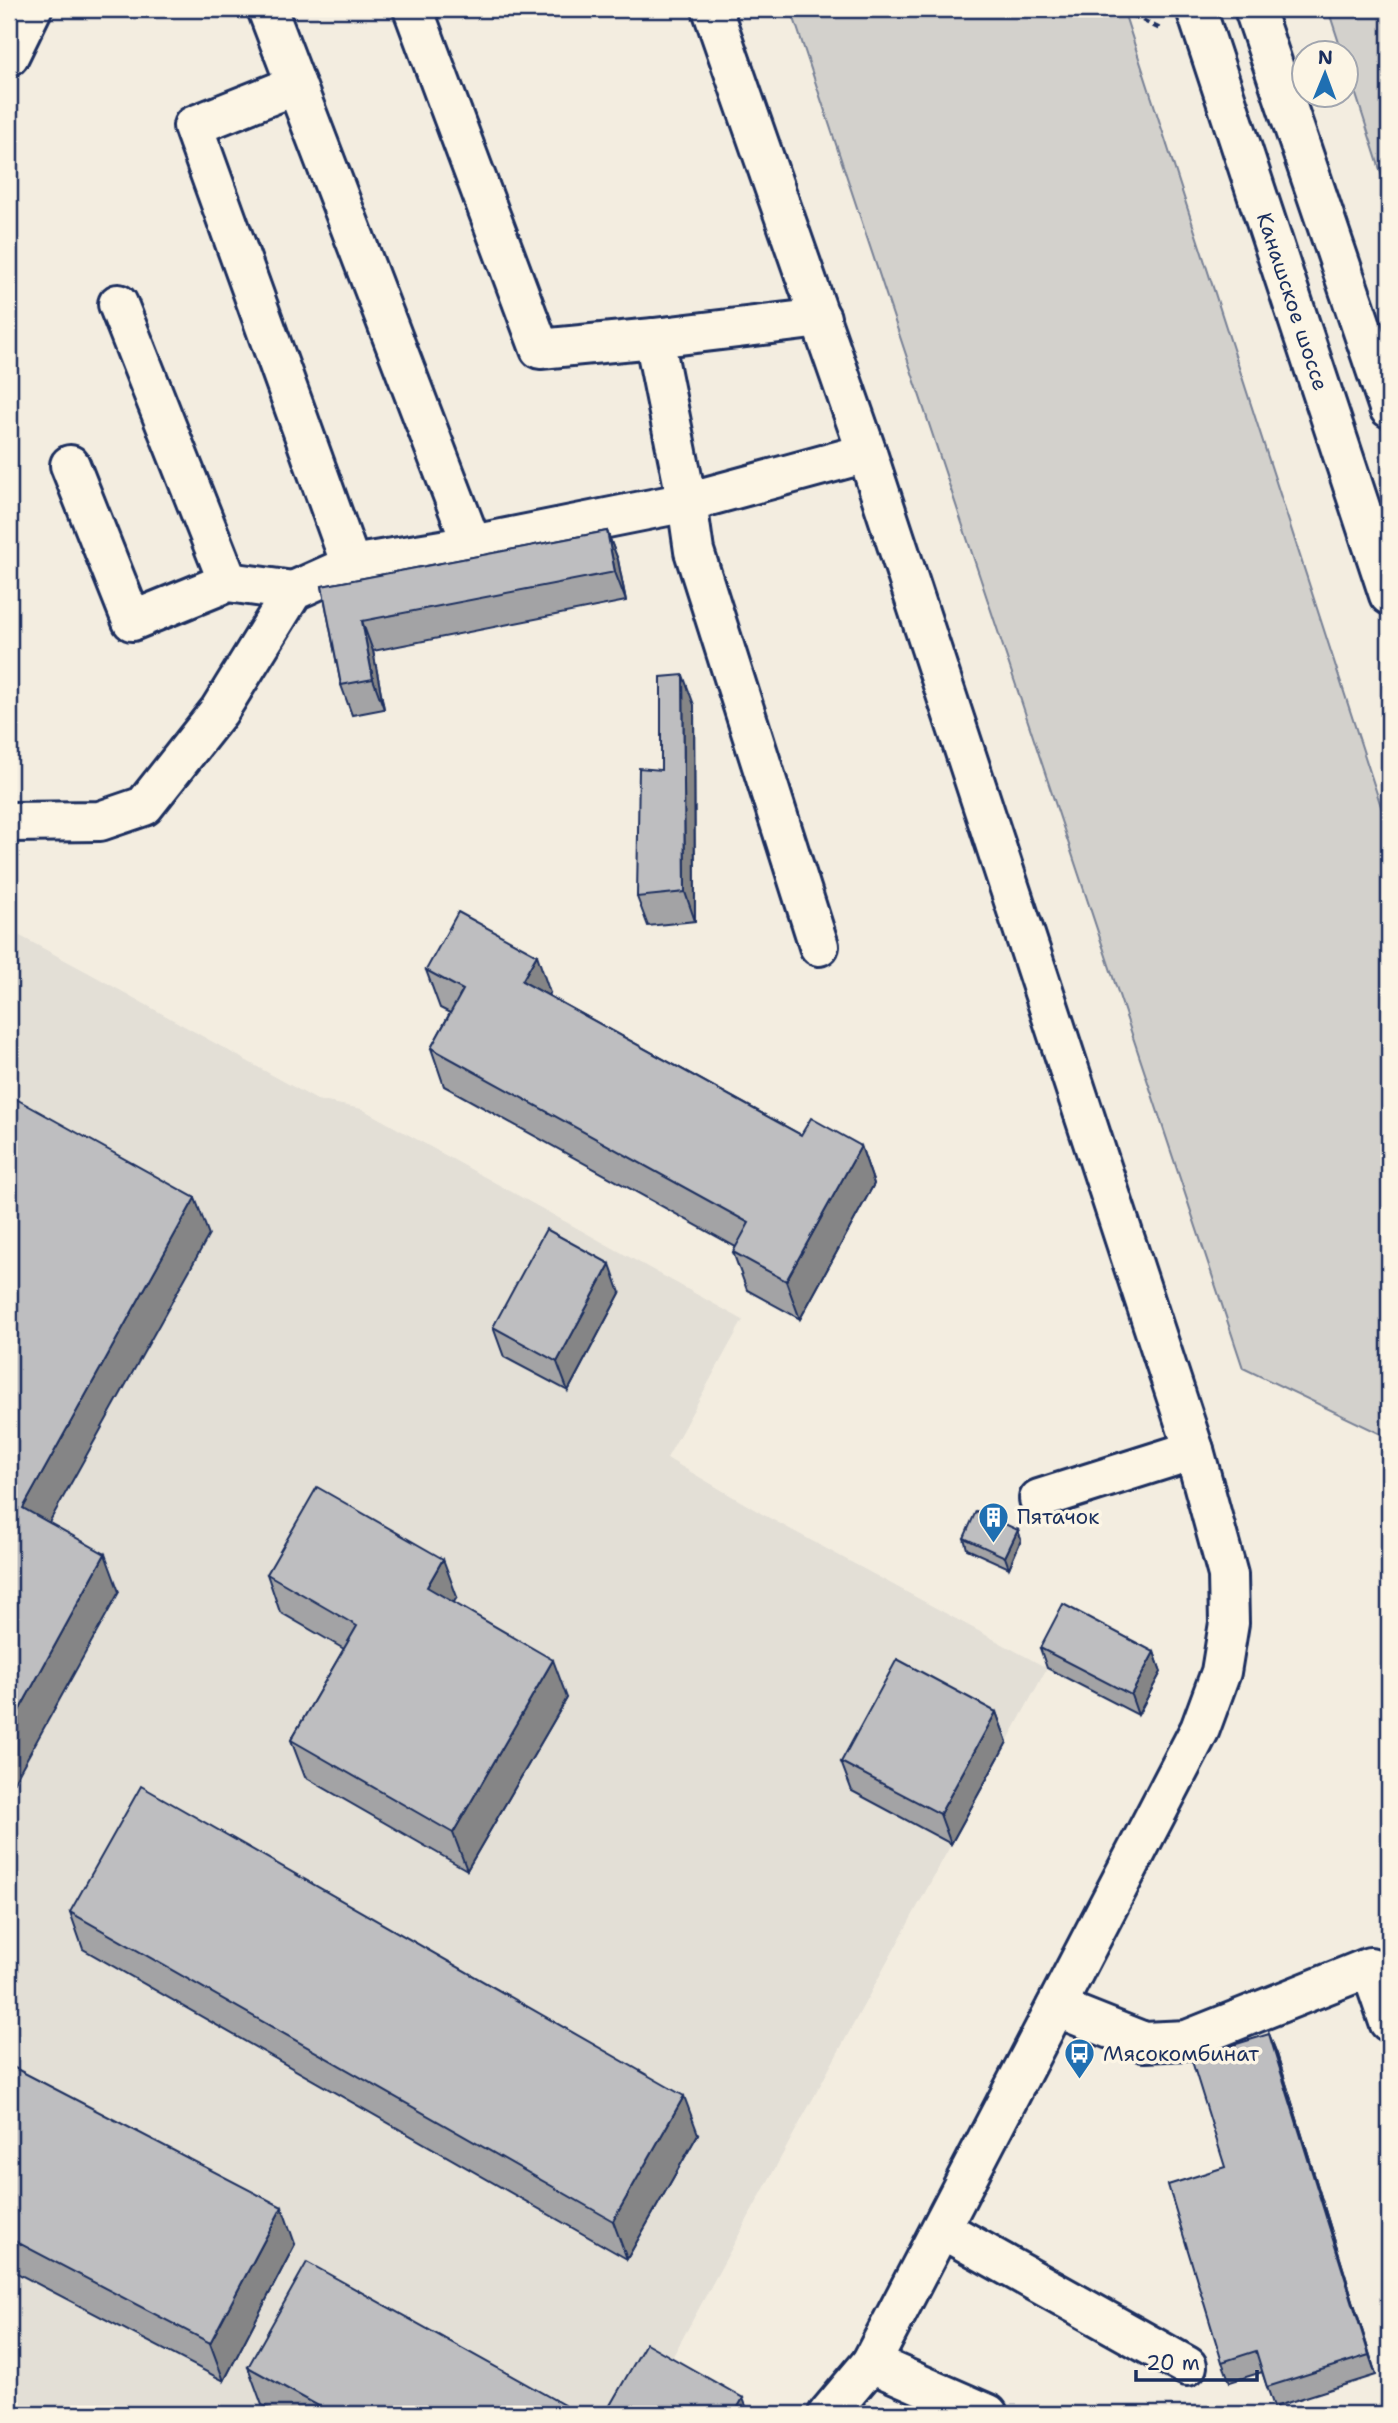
<svg xmlns="http://www.w3.org/2000/svg" width="1398" height="2423" font-family="'Shantell Sans',sans-serif">
	<style>
		.built { fill: #e3dfd6 }
		.green { fill: #d3d1cc; stroke: #778095; stroke-width: 2 }
		.lines { fill: none; stroke-linecap: round; stroke-linejoin: round }
		.minor-casing { stroke: #1b2f5e; stroke-width: 44 }
		.major-casing { stroke: #1b2f5e; stroke-width: 44 }
		.path { stroke: #1b2f5e; stroke-width: 4.5; stroke-dasharray: 7 5; stroke-linecap: butt }
		.minor { stroke: #fcf5e5; stroke-width: 38 }
		.major { stroke: #fcf5e5; stroke-width: 38 }
		.wall { fill: #a3a3a5; stroke: #1b2f5e; stroke-width: 2 }
		.shaded-wall { fill: #858586; stroke: #1b2f5e; stroke-width: 2 }
		.building { fill: #bebec0; stroke: #1b2f5e; stroke-width: 2 }
		.labels { text-anchor: middle; stroke-width: 7; stroke-linejoin: round; paint-order: stroke }
		.street-label { font-size: 21px; fill: #1b2f5e; stroke: #fcf5e5 }
		.poi-label { font-size: 21px; fill: #1b2f5e; stroke: #fcf5e5; text-anchor: start }
	</style>
	<rect width="100%" height="100%" fill="#f3ede0"/>
	<filter id="ink" filterUnits="userSpaceOnUse"><feTurbulence type="fractalNoise" baseFrequency=".0143" numOctaves="2"/><feDisplacementMap in="SourceGraphic" scale="14" xChannelSelector="R" yChannelSelector="G"/><feConvolveMatrix kernelMatrix="1 2 1 2 8 2 1 2 1" color-interpolation-filters="sRGB"/></filter>
	<g filter="url(#ink)">
		<!-- built -->
		<polygon class="built" points="9,930 89,973 317,1100 362,1109 743,1320 667,1458 764,1515 1047,1668 660,2380 719,2414 9,2414"/>
		<!-- green -->
		<g class="green">
			<polygon points="791,9 1123,9 1389,831 1389,1438 1243,1368"/>
			<polygon points="1328,9 1389,9 1389,198 1346,63 1346,52 1342,52"/>
		</g>
		<g class="lines">
			<defs>
				<g id="minor">
					<polyline points="267,9 472,545"/>
					<polyline points="413,9 540,349 654,338"/>
					<polyline points="712,9 867,453 1194,1450 1228,1575 1229,1623 1221,1672 1200,1729 871,2363 828,2414"/>
					<polyline points="9,56 32,9"/>
					<polyline points="296,85 193,126 351,565"/>
					<polyline points="118,304 228,582"/>
					<polyline points="821,318 654,338 687,502 867,453"/>
					<polyline points="70,465 132,621 228,582 293,591"/>
					<polyline points="9,822 100,821 144,806 219,711 293,591 351,565 472,545 687,502 694,551 819,946"/>
					<polyline points="1039,1499 1194,1450"/>
					<polyline points="1056,2007 1144,2042 1187,2040 1370,1967 1389,2022"/>
					<polyline points="942,2229 1187,2366"/>
					<polyline points="871,2363 988,2414"/>
				</g>
				<g id="major">
					<path id="s1" d="M1196,9L1389,595"/>
					<polyline points="1254,9 1389,408"/>
				</g>
			</defs>
			<!-- minor casing -->
			<use href="#minor" class="minor-casing"/>
			<!-- major casing -->
			<use href="#major" class="major-casing"/>
			<!-- path -->
			<g class="path">
				<polyline points="1121,9 1160,29"/>
				<polyline points="1383,1930 1389,1911"/>
			</g>
			<!-- minor -->
			<use href="#minor" class="minor"/>
			<!-- major -->
			<use href="#major" class="major"/>
		</g>
		<!-- wall -->
		<g class="wall">
			<polygon points="607,531 618,560 626,601 373,651 384,709 352,715 341,685 322,586"/>
			<polygon points="694,705 695,921 648,926 637,897 661,770"/>
			<polygon points="426,970 550,993 549,996 801,1135 861,1146 874,1184 800,1319 747,1290 733,1252 736,1247 444,1086 431,1048 450,1013 440,1008"/>
			<polygon points="620,1293 568,1391 504,1357 493,1327"/>
			<polygon points="1018,1530 1021,1540 1009,1568 967,1549 964,1538"/>
			<polygon points="267,1574 457,1597 453,1603 567,1698 467,1870 305,1777 291,1740 344,1649 280,1612"/>
			<polygon points="1040,1648 1154,1652 1161,1672 1138,1715 1047,1668"/>
			<polygon points="996,1712 1007,1742 951,1844 852,1791 841,1762"/>
			<polygon points="70,1912 698,2134 627,2259 83,1949"/>
			<polygon points="1269,2034 1277,2054 1376,2375 1274,2407 1262,2372 1230,2382 1222,2362"/>
			<polygon points="9,2065 295,2244 224,2381 9,2269"/>
			<polygon points="248,2367 580,2414 279,2414 262,2405"/>
		</g>
		<!-- shaded-wall -->
		<g class="shaded-wall">
			<polygon points="607,531 618,560 626,601 615,572"/>
			<polygon points="362,621 373,651 384,709 373,679"/>
			<polygon points="683,675 694,705 695,921 685,892"/>
			<polygon points="537,955 550,993 536,1019 522,981"/>
			<polygon points="861,1146 874,1184 800,1319 786,1281"/>
			<polygon points="195,1198 209,1235 36,1546 23,1508"/>
			<polygon points="610,1264 620,1293 568,1391 557,1362"/>
			<polygon points="1018,1530 1021,1540 1009,1568 1005,1557"/>
			<polygon points="105,1554 119,1592 9,1791 9,1729"/>
			<polygon points="443,1559 457,1597 440,1625 427,1587"/>
			<polygon points="1154,1652 1161,1672 1138,1715 1131,1695"/>
			<polygon points="553,1660 567,1698 467,1870 453,1833"/>
			<polygon points="996,1712 1007,1742 951,1844 940,1814"/>
			<polygon points="1269,2034 1277,2054 1376,2375 1369,2355"/>
			<polygon points="684,2096 698,2134 627,2259 613,2221"/>
			<polygon points="282,2207 295,2244 224,2381 210,2343"/>
			<polygon points="743,2398 749,2414 734,2414"/>
		</g>
		<!-- building -->
		<g class="building">
			<polygon points="607,531 615,572 362,621 373,679 341,685 322,586"/>
			<polygon points="683,675 685,892 637,897 639,768 661,770 661,677"/>
			<polygon points="458,912 537,955 522,981 801,1135 811,1118 861,1146 786,1281 733,1252 749,1223 431,1048 463,990 426,970"/>
			<polygon points="9,1095 195,1198 23,1508 105,1554 9,1729"/>
			<polygon points="546,1229 610,1264 557,1362 493,1327"/>
			<polygon points="317,1487 443,1559 427,1587 553,1660 453,1833 291,1740 357,1626 267,1574"/>
			<polygon points="976,1511 1018,1530 1005,1557 964,1538"/>
			<polygon points="1063,1604 1154,1652 1131,1695 1040,1648"/>
			<polygon points="897,1659 996,1712 940,1814 841,1762"/>
			<polygon points="141,1786 684,2096 613,2221 70,1912"/>
			<polygon points="1269,2034 1369,2355 1267,2387 1256,2351 1222,2362 1168,2185 1225,2167 1191,2058"/>
			<polygon points="9,2065 282,2207 210,2343 9,2238"/>
			<polygon points="307,2262 580,2414 333,2414 248,2367"/>
			<polygon points="646,2343 743,2398 734,2414 605,2414"/>
		</g>
	</g>
	<!-- icons -->
	<defs>
		<symbol id="building-pin" viewBox="-11 -11 22 30"><path d="M0 17L-7.5 6A9.5 9.5 0 1 1 7.5 6Z" fill="#1f6fb2" stroke="#fcf5e5"/><path d="M-4-6H4V6H1V3H-1V6H-4ZM-2.5-4.3h1.7v1.8h-1.7ZM.8-4.3h1.7v1.8H.8ZM-2.5-1h1.7V.8h-1.7ZM.8-1h1.7V.8H.8Z" fill="#fff"/></symbol>
		<symbol id="bus-pin" viewBox="-11 -11 22 30"><path d="M0 17L-7.5 6A9.5 9.5 0 1 1 7.5 6Z" fill="#1f6fb2" stroke="#fcf5e5"/><path d="M-5-6H5V4H4V6H2V4H-2V6H-4V4H-5ZM-3.5-4V0h7V-4ZM-3.5 1.2v1.5H-2V1.2ZM2 1.2v1.5H3.5V1.2Z" fill="#fff"/></symbol>
	</defs>
	<g fill-rule="evenodd">
		<use href="#building-pin" x="976" y="1500" width="35" height="47"/>
		<use href="#bus-pin" x="1062" y="2036" width="35" height="47"/>
	</g>
	<g class="labels">
		<!-- street labels -->
		<g class="street-label">
			<text dy="7" stroke="none"><textPath href="#s1" startOffset="308">Канашское шоссе</textPath></text>
		</g>
		<!-- poi labels -->
		<g class="poi-label">
			<text x="1017" y="1524">Пятачок</text>
			<text x="1103" y="2061">Мясокомбинат</text>
		</g>
	</g>
	<!-- margin -->
	<rect width="1398" height="2423" fill="none" stroke="#fcf5e5" stroke-width="35"/>
	<rect x="18" y="18" width="1363" height="2388" fill="none" stroke="#1b2f5e" stroke-width="2.5" filter="url(#ink)"/>
	<!-- north arrow -->
	<g transform="translate(1325 74) rotate(1)"><circle r="33" fill="#fcf5e5" stroke="#a2a6af" stroke-width="2"/>
	<path d="M0-5L12 26L0 18L-12 26Z" fill="#1f6fb2"/>
	<text y="-10" font-size="19" font-weight="bold" text-anchor="middle" fill="#1b2f5e">N</text>
	</g>
	<!-- scale -->
	<path d="M1136 2370v10h121v-10" fill="none" stroke="#1b2f5e" stroke-width="3.5"/>
	<text x="1146" y="2370" font-size="21" fill="#1b2f5e" stroke="#fcf5e5" stroke-width="5" paint-order="stroke">20 m</text>
</svg>
